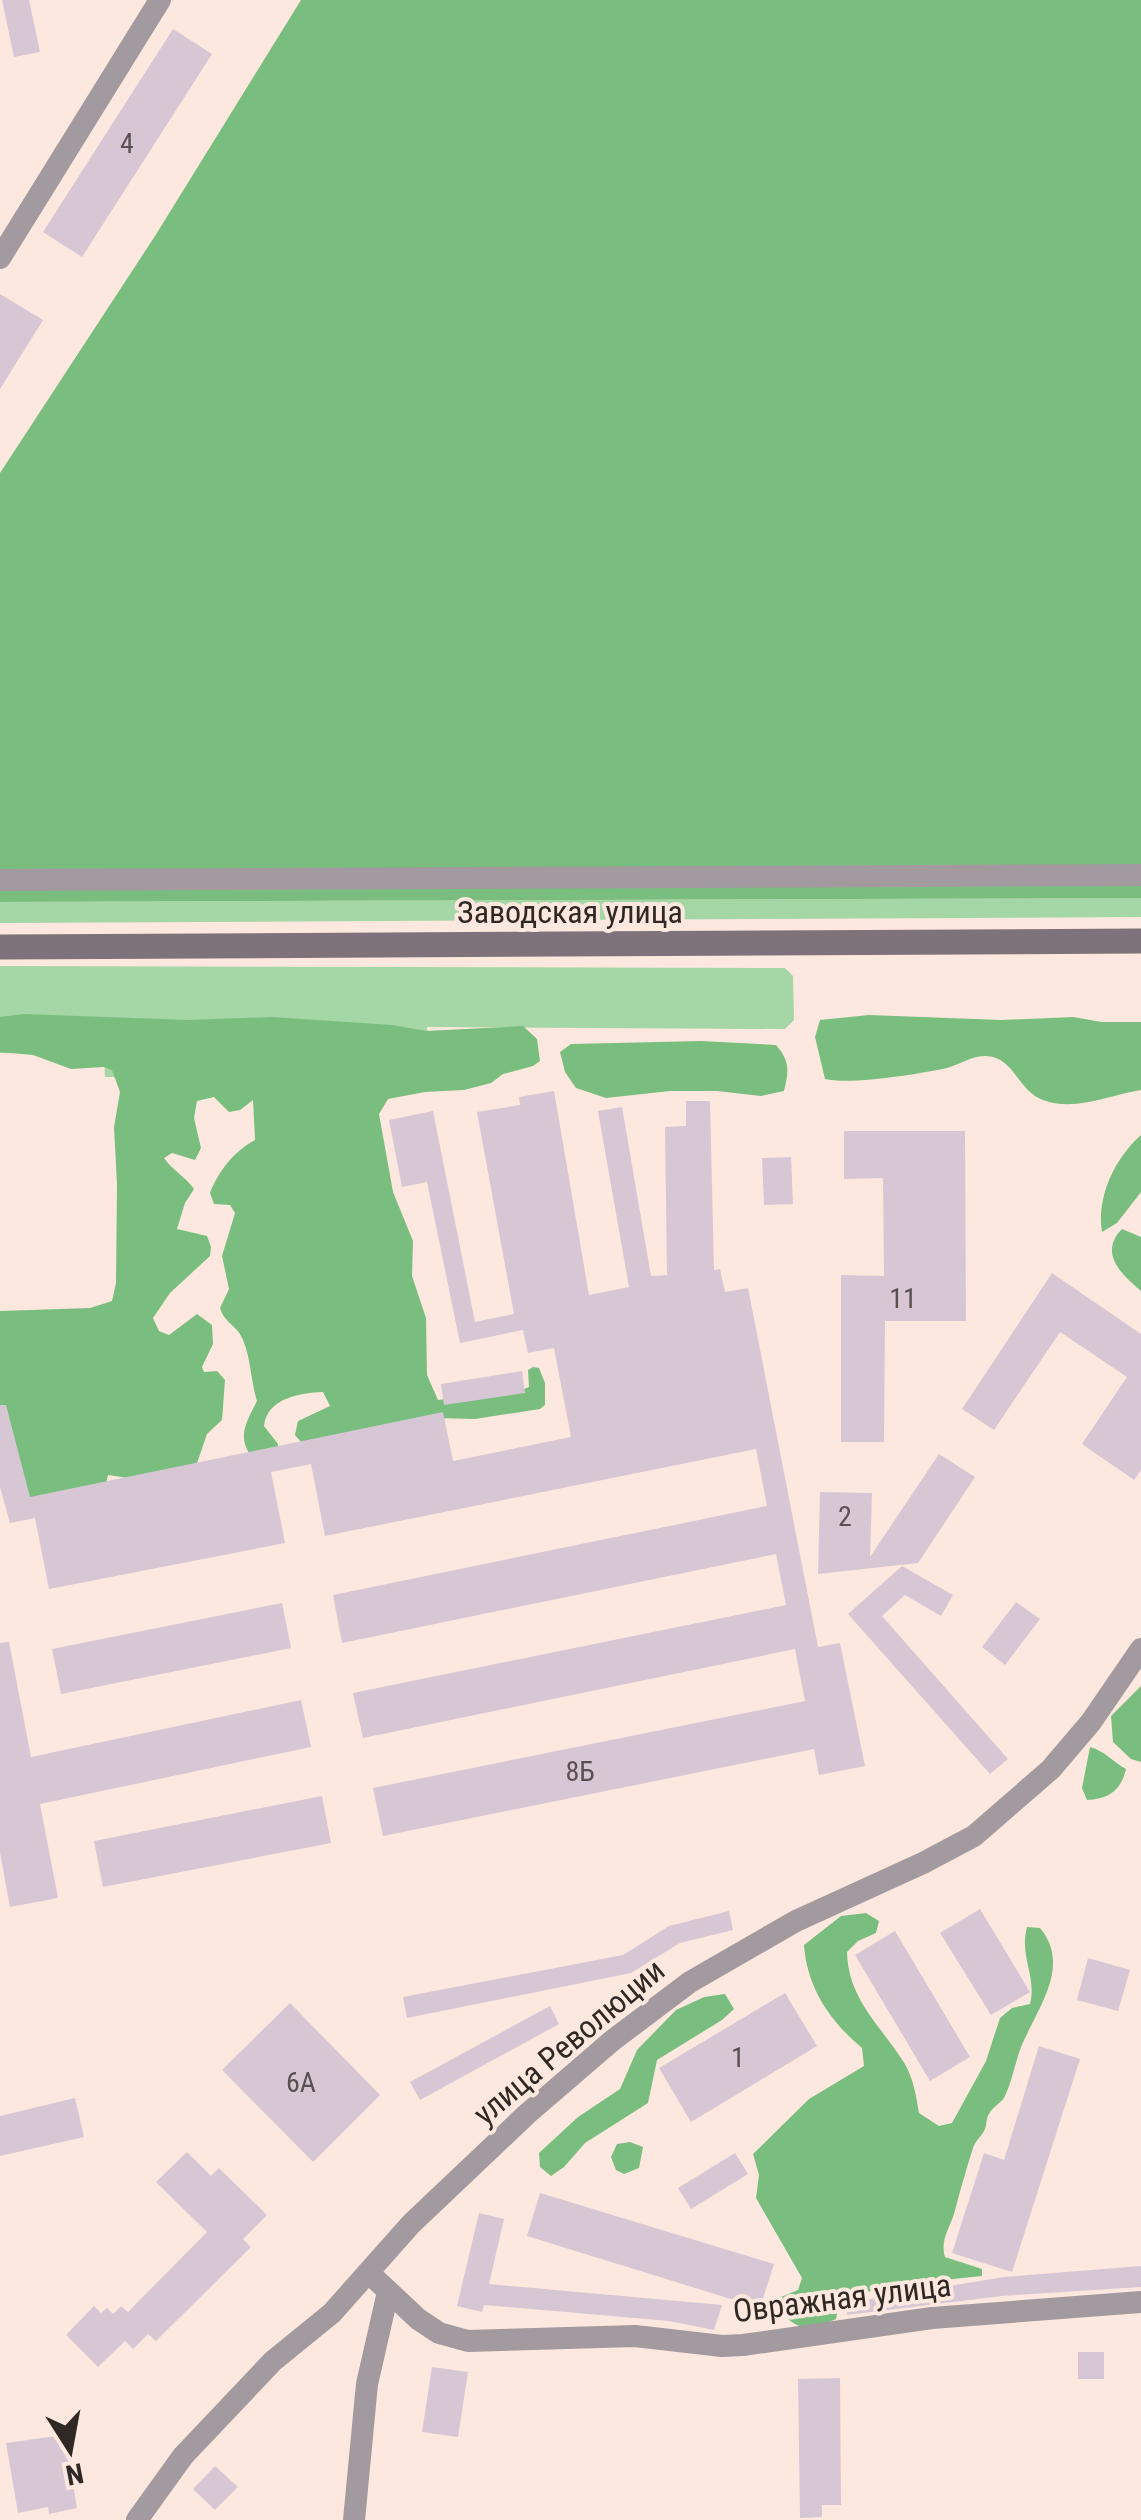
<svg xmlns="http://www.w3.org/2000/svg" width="1141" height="2520" font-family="'Roboto Condensed',sans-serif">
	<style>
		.green { fill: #a4d6a6 }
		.forest { fill: #79be7e }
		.building { fill: #d7c7d5 }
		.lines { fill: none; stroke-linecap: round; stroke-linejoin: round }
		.street { stroke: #a29a9f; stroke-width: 22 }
		.secondary { stroke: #7e737a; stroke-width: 25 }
		.labels { text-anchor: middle; stroke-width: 8; stroke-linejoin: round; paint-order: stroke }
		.number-label { font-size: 28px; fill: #595050 }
		.street-label { font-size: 32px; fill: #2f2824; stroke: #fce8de }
	</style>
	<rect width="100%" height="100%" fill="#fce8de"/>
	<!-- green -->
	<g class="green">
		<polygon points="1141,898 1141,917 0,923 0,902"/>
		<polygon points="0,966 785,968 793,976 794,1020 785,1029 427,1027 430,1061 395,1077 105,1077 104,1055 0,1053"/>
	</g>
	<!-- forest -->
	<g class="forest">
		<polygon points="301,0 1141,0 1141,898 0,902 0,473 155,236"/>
		<path d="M23,1014L188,1020L272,1017L392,1025L426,1031L523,1026L537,1039L540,1061L533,1066L503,1074L491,1083L464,1090L425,1092L388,1099L379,1114L393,1192L413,1241L412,1276L426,1318L427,1375L438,1400L524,1389L529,1387L528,1370L533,1367L539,1368L545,1383V1405L540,1409L475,1419L436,1418L305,1447L295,1435L298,1421L330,1406L323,1392C300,1393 267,1398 264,1426L278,1444V1459L252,1457C236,1437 247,1421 257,1401C250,1379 251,1353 240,1334C233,1324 224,1321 220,1308L229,1289L222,1256L235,1213L230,1205L214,1204L210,1193C218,1172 234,1151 255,1140L253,1100L240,1110L229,1112L214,1097L197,1101L194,1118L201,1148L195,1160L172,1153L164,1158C173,1171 185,1176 194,1189L185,1203L177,1229L207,1236L211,1247L210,1256L170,1293L153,1318L159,1331L169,1335L197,1314L212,1325L213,1344L202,1367L204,1372L217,1371L225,1380L222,1420L207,1434L195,1469L147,1481L108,1475L104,1492L23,1509L0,1453V1311L90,1308L112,1301L116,1283L117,1184L114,1127L120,1092L112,1070L104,1067L71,1069L33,1055L0,1052V1017Z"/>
		<path d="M869,1015L1001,1020L1073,1017L1102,1022H1141V1090C1109,1095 1075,1112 1043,1100C1017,1091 1014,1055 984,1056C971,1056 959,1065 947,1068C919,1074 851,1085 825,1079L815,1037L820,1020Z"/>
		<path d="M701,1041L776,1045C790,1061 789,1071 784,1091L761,1096L717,1091H670L606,1098L576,1088L565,1072L560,1052L571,1044Z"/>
		<path d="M1141,1135V1192L1117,1223L1102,1232C1096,1197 1115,1158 1141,1135Z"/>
		<path d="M1122,1229L1141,1237V1291C1122,1275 1098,1253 1122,1229Z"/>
		<polygon points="1141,1686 1141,1762 1131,1759 1113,1742 1111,1716"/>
		<path d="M1090,1747C1105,1751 1113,1762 1126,1769C1121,1791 1108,1799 1087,1800L1082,1788Z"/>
		<path d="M866,1913L879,1921L876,1933L858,1941L847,1952C848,1998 879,2024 903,2061C913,2076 916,2095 919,2113L939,2126L952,2123L986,2061L1000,2018L1012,2008L1030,2004C1037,1976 1019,1957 1027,1927L1040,1928C1072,1966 1037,2009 1021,2047C1015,2063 1012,2082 1004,2098C1000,2104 992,2107 989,2114C986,2118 987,2124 985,2129C982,2136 975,2141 973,2148C966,2170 960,2191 954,2214C949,2229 940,2241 945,2257L982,2269V2276L896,2285L862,2293L842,2289L836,2319C806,2334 800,2330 776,2309L781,2297L798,2290L802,2278L756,2198L759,2175L753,2154L809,2099L864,2066L862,2048C830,2021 807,1988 804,1945L841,1916Z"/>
		<polygon points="725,1994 734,2009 722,2020 657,2060 648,2103 585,2143 564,2167 551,2176 540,2167 539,2153 578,2117 620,2089 637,2050 676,2010 704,1997"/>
		<polygon points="630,2142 643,2147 639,2168 624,2174 616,2170 611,2157 617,2144"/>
	</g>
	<!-- building -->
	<g class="building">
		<polygon points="2,0 29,0 40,52 14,57"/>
		<polygon points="173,29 212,54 82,257 43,232"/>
		<polygon points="0,294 43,320 0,389"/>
		<polygon points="554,1091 589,1295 629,1287 598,1111 622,1107 651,1276 667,1275 665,1127 686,1126 686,1101 710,1101 714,1270 720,1269 725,1292 748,1288 818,1647 840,1643 865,1766 819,1775 814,1749 383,1836 373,1788 805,1701 795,1649 363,1738 353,1693 786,1605 776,1554 342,1643 333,1595 767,1506 756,1449 325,1536 311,1464 271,1472 285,1543 49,1589 35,1518 10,1523 0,1487 0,1405 6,1405 30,1497 443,1412 453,1461 571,1437 554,1348 528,1353 523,1330 460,1343 427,1182 402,1187 389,1120 433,1111 475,1322 514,1314 477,1112 520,1105 519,1097"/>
		<polygon points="844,1131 965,1131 966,1321 885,1321 884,1442 841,1442 841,1275 884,1276 883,1178 844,1179"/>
		<polygon points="791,1157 793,1204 764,1205 762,1158"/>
		<polygon points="1052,1273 1141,1334 1141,1470 1134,1480 1082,1444 1127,1377 1060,1332 994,1430 962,1409"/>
		<polygon points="522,1371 525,1393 444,1405 441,1384"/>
		<polygon points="939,1454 975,1477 918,1563 818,1574 820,1492 872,1493 870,1557"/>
		<polygon points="902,1566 953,1595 941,1616 905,1595 882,1616 1008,1759 990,1774 848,1614"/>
		<polygon points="1016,1602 1040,1619 1005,1665 982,1647"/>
		<polygon points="282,1603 291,1648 61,1694 52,1649"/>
		<polygon points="9,1642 31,1757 301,1700 311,1747 40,1804 58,1898 10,1907 0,1853 0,1643"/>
		<polygon points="322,1796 331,1843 103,1887 94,1841"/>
		<polygon points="980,1909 1030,1992 991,2015 940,1933"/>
		<polygon points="729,1911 733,1930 680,1943 631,1973 407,2018 403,1997 623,1955 669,1926"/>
		<polygon points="895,1931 970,2057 930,2081 855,1955"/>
		<polygon points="1088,1958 1130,1970 1118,2011 1077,2000"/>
		<polygon points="785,1993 817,2046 691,2122 659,2068"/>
		<polygon points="290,2003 380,2095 313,2162 222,2070"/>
		<polygon points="550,2006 559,2024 420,2100 410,2082"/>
		<polygon points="1039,2046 1080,2059 1012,2272 952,2253 984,2153 1004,2160"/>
		<polygon points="75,2098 84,2137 0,2156 0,2116"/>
		<polygon points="187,2152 211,2176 219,2168 267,2215 243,2239 251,2247 156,2341 148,2334 133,2349 125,2341 98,2367 66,2335 94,2306 101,2313 107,2308 113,2314 121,2306 128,2312 207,2232 156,2182"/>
		<polygon points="735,2153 748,2174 691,2209 678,2188"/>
		<polygon points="540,2193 774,2264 760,2308 527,2236"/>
		<polygon points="479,2213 504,2219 489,2284 722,2305 714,2330 669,2321 484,2305 482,2312 457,2306"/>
		<polygon points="1141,2266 1141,2287 1002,2296 847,2315 845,2303 1004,2277"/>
		<rect x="1078" y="2352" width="26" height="27"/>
		<polygon points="432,2367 468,2372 458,2437 422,2432"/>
		<polygon points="840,2378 841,2505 822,2505 822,2517 800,2518 798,2379"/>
		<polygon points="64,2435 77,2508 49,2514 48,2507 18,2513 6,2443"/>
		<polygon points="215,2466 238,2487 215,2510 193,2489"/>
	</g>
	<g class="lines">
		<!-- street -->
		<g class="street">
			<polyline points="0,258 160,0"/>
			<polyline points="0,880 1141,875"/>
			<polyline points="369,2273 418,2319 439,2333 468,2341 635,2336 722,2346 743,2345 932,2318 1141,2302"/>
			<polyline points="137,2520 183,2456 273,2361 332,2313 411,2224 527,2114 613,2040 690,1982 796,1921 923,1863 974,1836 1051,1769 1091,1722 1141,1649"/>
			<polyline points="354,2520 367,2384 388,2292"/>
		</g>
		<!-- secondary -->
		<polyline class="secondary" points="0,947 1141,941"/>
	</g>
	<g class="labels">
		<!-- number labels -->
		<g class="number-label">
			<text x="127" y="153">4</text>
			<text x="903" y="1308">11</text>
			<text x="845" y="1526">2</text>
			<text x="580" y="1781">8Б</text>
			<text x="738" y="2067">1</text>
			<text x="301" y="2092">6А</text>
		</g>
		<!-- street labels -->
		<g class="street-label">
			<text x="570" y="923">Заводская улица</text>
			<text transform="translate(569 2042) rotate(-40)" y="11">улица Революции</text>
			<text transform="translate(842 2298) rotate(-7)" y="11">Овражная улица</text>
		</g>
	</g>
	<!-- north arrow -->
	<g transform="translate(70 2450) rotate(169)" stroke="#fce8de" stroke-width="8" paint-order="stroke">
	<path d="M0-8L18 38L0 25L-18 38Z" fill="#2f2824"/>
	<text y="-15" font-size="28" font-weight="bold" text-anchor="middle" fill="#2f2824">N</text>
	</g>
</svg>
